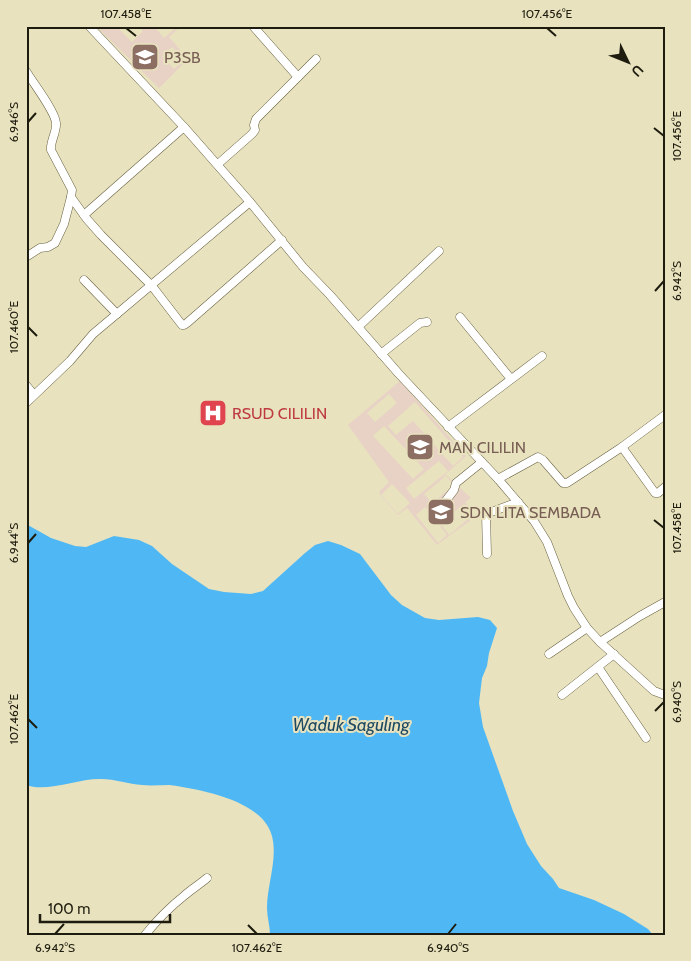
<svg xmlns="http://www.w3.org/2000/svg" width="691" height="961" font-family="Cabin,sans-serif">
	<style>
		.education { fill: #e8d2c6; fill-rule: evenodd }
		.water { fill: #4fb8f4 }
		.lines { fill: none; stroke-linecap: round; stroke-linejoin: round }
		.minor-casing { stroke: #696343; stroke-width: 9 }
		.minor { stroke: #fff; stroke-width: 8 }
		.ticks { fill: none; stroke: #1e1c0e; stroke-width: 2 }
		.labels { text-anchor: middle; stroke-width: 4; stroke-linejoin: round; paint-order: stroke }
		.education-label { font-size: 16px; fill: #785e54; stroke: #e8e2be; text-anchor: start }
		.health-label { font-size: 16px; fill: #be3a42; stroke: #e8e2be; text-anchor: start }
		.water-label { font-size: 18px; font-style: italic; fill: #1f4a63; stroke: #e8e2be }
		.neatline { fill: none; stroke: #1e1c0e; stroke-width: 2 }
		.ticks-label { font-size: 12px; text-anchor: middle; fill: #1e1c0e }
	</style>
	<rect width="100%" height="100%" fill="#e8e2be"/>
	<!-- education -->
	<g class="education">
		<path d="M96,26H123L120,30L132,42L143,31L138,26H154L164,38L178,26H181L169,37L188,59L159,88ZM172,47L184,60L174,69L162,56Z"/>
		<path d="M400,381L466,456L440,479L446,475L471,498L465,502L476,516L437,545L407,508L398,515L381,496L379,492L389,482L348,425ZM389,394L397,403L375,422L367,413ZM415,402L463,457L453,466L413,421L396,435L388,426ZM384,426L424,469L413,479L373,436ZM439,461L448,471L414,499L406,488ZM446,476L454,485L432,503L424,494ZM392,484L410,503L398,514L381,495ZM464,504L473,515L449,535L440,523ZM425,507L447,535L438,543L416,515Z"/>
	</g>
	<!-- water -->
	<path class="water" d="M26,524L51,538L75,546L86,547L114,536L139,540L152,546L172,564L209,589L224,592L251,594L263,591L305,553L315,545L328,541L341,545L360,554L391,595L402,605L425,618L439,620L478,617L490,620L497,628L489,653L487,666L482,678L479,703L483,727L513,811L527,844L541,866L553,879L559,888L594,900L624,914L648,929L653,935H270C270,926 267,917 267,908C267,884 279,856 271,833C260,800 199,789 169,785C160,785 151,786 142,785C129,784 115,779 101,779C79,778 47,793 26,785Z"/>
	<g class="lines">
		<defs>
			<g id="minor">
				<polyline points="89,26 184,127 250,202 303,267 330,295 399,374 498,479 534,521 547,542 568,596 574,608 587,628 600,642 654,691 665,695"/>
				<polyline points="253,26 298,77"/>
				<path d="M26,71C33,83 55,111 56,123C57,132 50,141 51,150L72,190L71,197L86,218L101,235L152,286L182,325H184L187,323L282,240"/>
				<polyline points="218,164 252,134 255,130 254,125 256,119 316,59"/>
				<polyline points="84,215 184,127"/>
				<polyline points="26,257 40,248 48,247 55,243 64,224 71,197"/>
				<polyline points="84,280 117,314"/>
				<polyline points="460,317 511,379"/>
				<polyline points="358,327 439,251"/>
				<polyline points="381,354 420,323 427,322"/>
				<polyline points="26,385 34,395"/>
				<polyline points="26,403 70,361 93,334 250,202"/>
				<polyline points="448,427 542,356"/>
				<polyline points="622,447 665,415"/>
				<polyline points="498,479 538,457 543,460 563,483 567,483 622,447 655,493 658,493 665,487"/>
				<polyline points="435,515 454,490 456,483 482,462"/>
				<polyline points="487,554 486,514 518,502"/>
				<polyline points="600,642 640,616 665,602"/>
				<polyline points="549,654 587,628"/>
				<polyline points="598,667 646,738"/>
				<polyline points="562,695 614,654"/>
				<path d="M145,935C157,920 170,907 185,895C192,889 200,884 207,878"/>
			</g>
		</defs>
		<!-- minor casing -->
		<use href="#minor" class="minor-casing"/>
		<!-- minor -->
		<use href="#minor" class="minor"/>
	</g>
	<!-- ticks -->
	<path class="ticks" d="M126,28L136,36M547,28L556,36M28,122L36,113M654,128L664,136M655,291L664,281M28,327L37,336M654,520L664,528M28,543L36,534M655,711L664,702M28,719L37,728M248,925L257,934M55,934L64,924M448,934L456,924"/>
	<!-- icons -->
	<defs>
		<symbol id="school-square" viewBox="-11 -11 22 22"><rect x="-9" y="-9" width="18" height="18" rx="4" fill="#8d6e63" stroke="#e8e2be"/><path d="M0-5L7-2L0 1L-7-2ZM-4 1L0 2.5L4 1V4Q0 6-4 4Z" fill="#fff"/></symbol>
		<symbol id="hospital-square" viewBox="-11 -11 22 22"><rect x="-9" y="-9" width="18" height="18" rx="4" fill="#e0444e" stroke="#e8e2be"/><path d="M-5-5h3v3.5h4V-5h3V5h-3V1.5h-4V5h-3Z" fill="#fff"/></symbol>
	</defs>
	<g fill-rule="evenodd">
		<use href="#school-square" x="129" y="41" width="32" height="32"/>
		<use href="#hospital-square" x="197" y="397" width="32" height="32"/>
		<use href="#school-square" x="404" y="431" width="32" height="32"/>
		<use href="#school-square" x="425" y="496" width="32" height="32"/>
	</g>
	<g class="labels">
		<!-- education labels -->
		<g class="education-label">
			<text x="164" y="63">P3SB</text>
			<text x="439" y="453">MAN CILILIN</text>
			<text x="460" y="518">SDN LITA SEMBADA</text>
		</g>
		<!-- health labels -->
		<g class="health-label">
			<text x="232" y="419">RSUD CILILIN</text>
		</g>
		<!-- water labels -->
		<g class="water-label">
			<text x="351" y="731">Waduk Saguling</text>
		</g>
	</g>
	<!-- border -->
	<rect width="691" height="961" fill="none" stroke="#e8e2be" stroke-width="55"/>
	<!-- north arrow -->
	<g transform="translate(628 62) rotate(133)" stroke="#e8e2be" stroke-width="4" paint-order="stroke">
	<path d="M0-4L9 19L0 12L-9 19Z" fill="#1e1c0e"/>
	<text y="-8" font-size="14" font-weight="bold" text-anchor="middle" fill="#1e1c0e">U</text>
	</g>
	<!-- scale -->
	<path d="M40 914v8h130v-8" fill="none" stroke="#1e1c0e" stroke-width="2.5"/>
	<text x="48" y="914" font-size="15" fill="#1e1c0e" stroke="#e8e2be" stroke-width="4" paint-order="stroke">100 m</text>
	<rect x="28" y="28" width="636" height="906" class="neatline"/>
	<g class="ticks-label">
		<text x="126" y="18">107.458°E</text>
		<text x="547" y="18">107.456°E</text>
		<text transform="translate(14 122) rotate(-90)" y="4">6.946°S</text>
		<text transform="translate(677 136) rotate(-90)" y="4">107.456°E</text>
		<text transform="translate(677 281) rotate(-90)" y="4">6.942°S</text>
		<text transform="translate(14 327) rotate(-90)" y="4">107.460°E</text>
		<text transform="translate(677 528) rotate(-90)" y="4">107.458°E</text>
		<text transform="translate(14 543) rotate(-90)" y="4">6.944°S</text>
		<text transform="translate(677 702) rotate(-90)" y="4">6.940°S</text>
		<text transform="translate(14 719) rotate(-90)" y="4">107.462°E</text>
		<text x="55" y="952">6.942°S</text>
		<text x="257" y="952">107.462°E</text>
		<text x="448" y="952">6.940°S</text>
	</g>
</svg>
